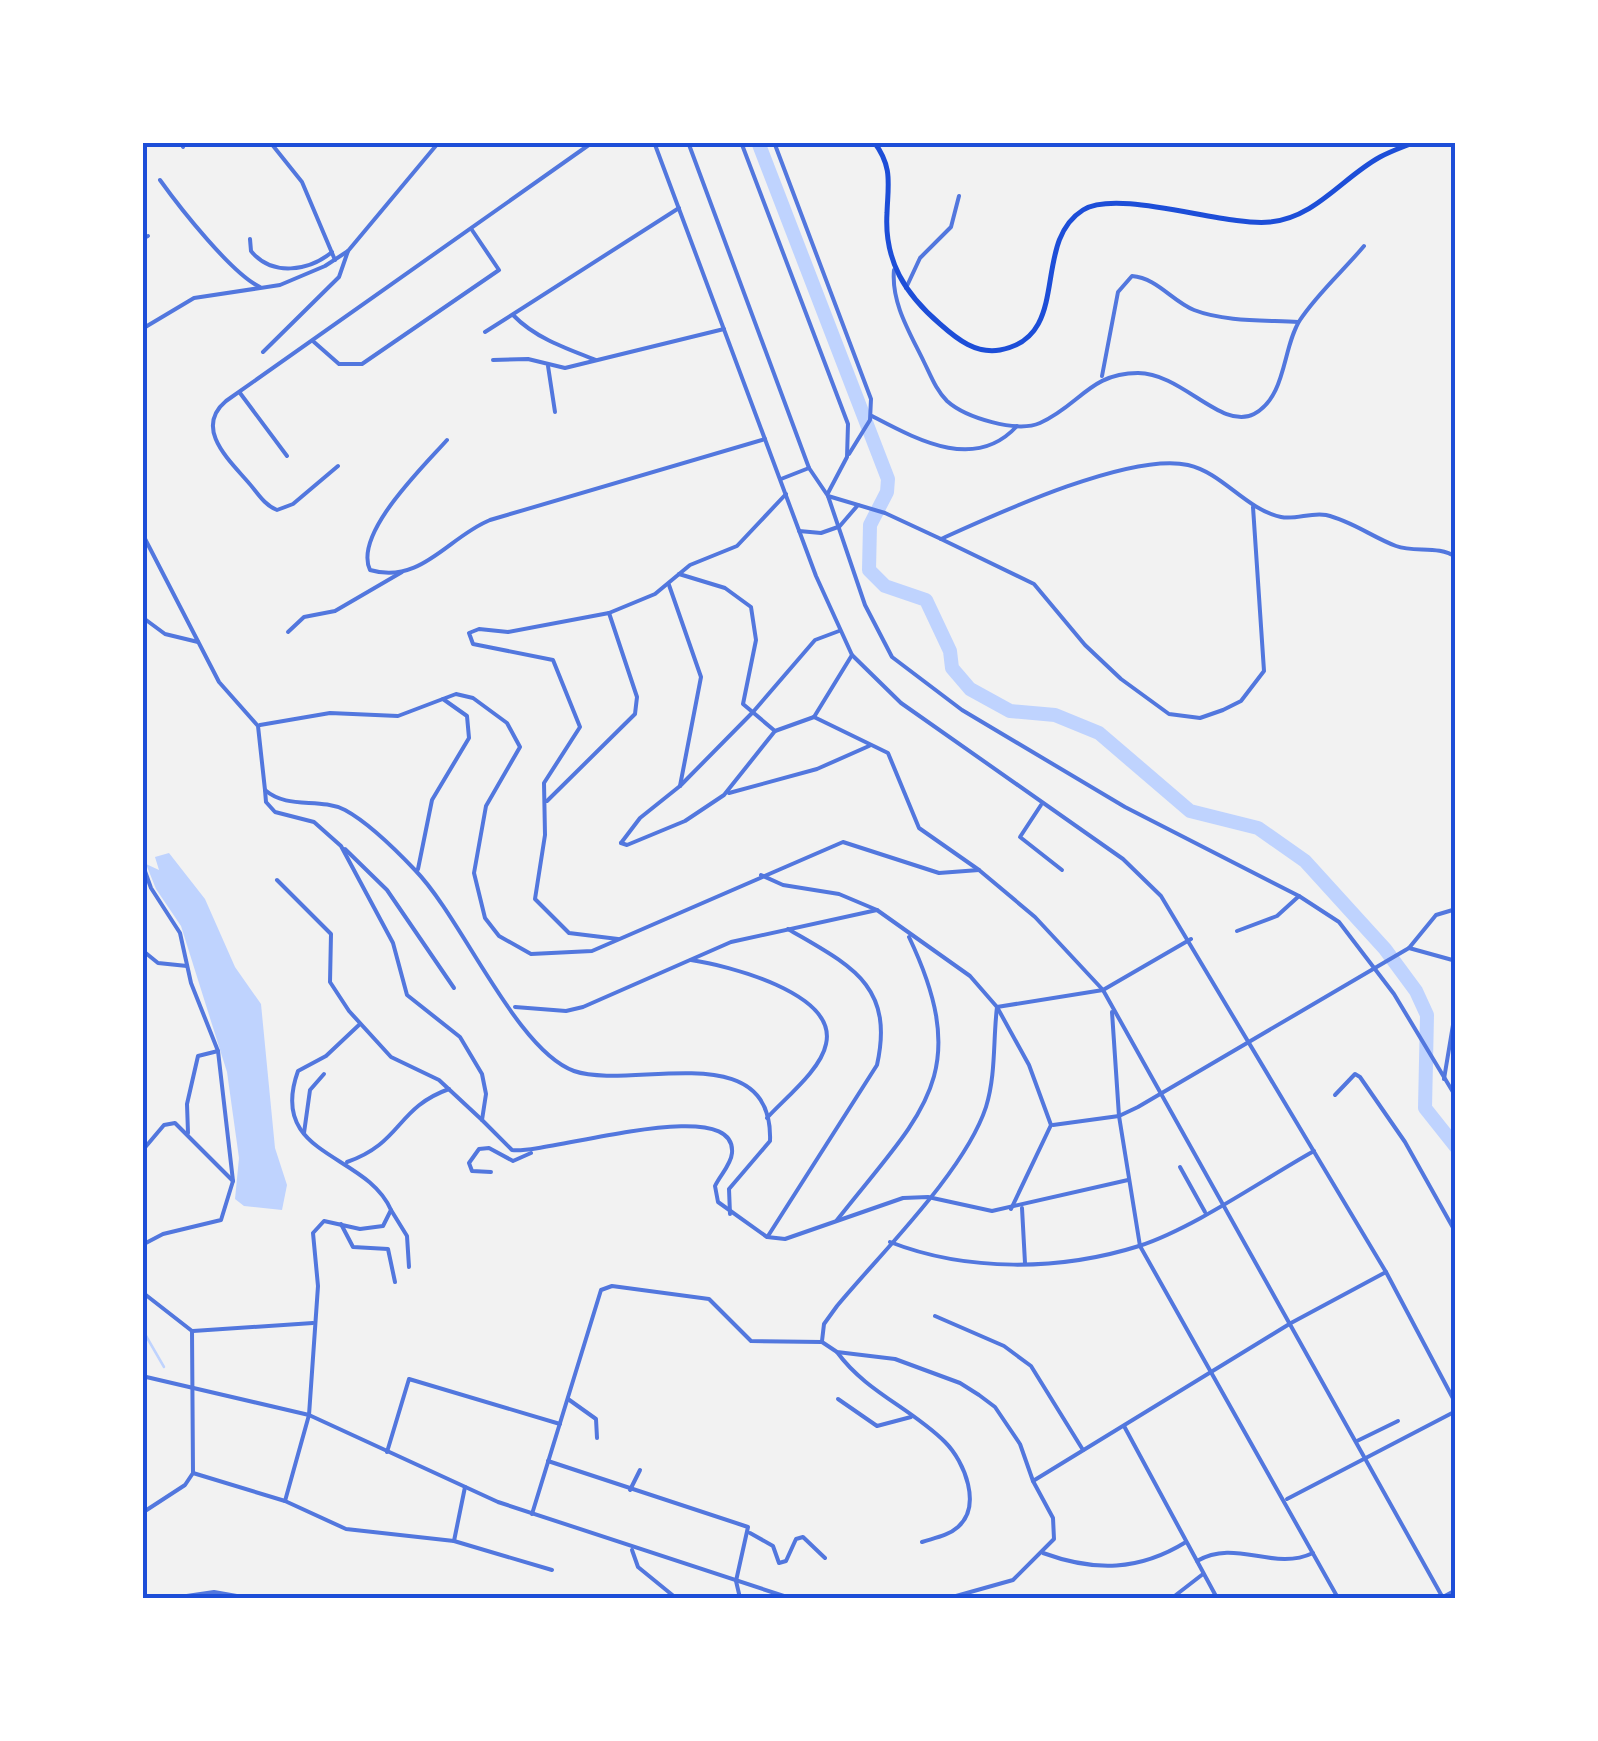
<svg xmlns="http://www.w3.org/2000/svg" width="1598" height="1741" font-family="Overpass,sans-serif">
	<style>
		.water { fill: #bfd3fe }
		.lines { fill: none; stroke-linecap: round; stroke-linejoin: round }
		.stream { stroke: #bfd3fe; stroke-width: 2.5 }
		.river { stroke: #bfd3fe; stroke-width: 14 }
		.minor { stroke: #5277de; stroke-width: 4 }
		.tertiary { stroke: #5277de; stroke-width: 4 }
		.secondary { stroke: #1d4ed8; stroke-width: 5 }
		.neatline { fill: none; stroke: #1d4ed8; stroke-width: 4 }
	</style>
	<rect width="100%" height="100%" fill="#f2f2f2"/>
	<!-- water -->
	<polygon class="water" points="169,853 205,899 235,967 261,1004 275,1148 287,1185 282,1210 244,1206 235,1199 239,1158 227,1072 181,926 156,889 146,864 159,870 155,857"/>
	<g class="lines">
		<!-- stream -->
		<polyline class="stream" points="142,1329 164,1367"/>
		<!-- river -->
		<polyline class="river" points="758,142 888,479 887,492 870,525 869,570 885,586 926,600 950,651 952,668 970,689 1010,711 1055,715 1099,733 1190,811 1258,828 1305,861 1385,949 1416,991 1427,1015 1425,1108 1456,1147"/>
		<!-- minor -->
		<g class="minor">
			<polyline points="270,142 302,182 335,260"/>
			<polyline points="741,142 848,424 847,457 828,493"/>
			<polyline points="774,142 871,399 870,420 849,454"/>
			<polyline points="183,147 185,142"/>
			<path d="M160,180C180,208 232,274 260,287"/>
			<polyline points="142,239 148,236"/>
			<path d="M250,239L251,251C272,277 309,271 332,252"/>
			<path d="M894,270C891,303 910,333 924,362C931,376 936,390 947,401C966,418 1017,433 1040,423C1080,405 1090,373 1138,373C1182,373 1222,431 1254,414C1287,396 1282,348 1300,320C1317,294 1344,270 1364,246"/>
			<polyline points="906,288 920,258 951,227 959,196"/>
			<path d="M513,315C535,338 567,349 596,360"/>
			<polyline points="485,332 679,208"/>
			<polyline points="314,342 339,364 362,364 499,270 472,230"/>
			<polyline points="263,352 339,277 348,251"/>
			<polyline points="493,360 528,359 565,368 724,329"/>
			<polyline points="548,366 555,412"/>
			<path d="M1102,376L1118,292L1132,276C1157,278 1172,301 1194,310C1225,322 1266,320 1298,322"/>
			<polyline points="240,393 287,456"/>
			<path d="M872,416C918,440 975,472 1017,426"/>
			<path d="M447,440C424,466 353,534 370,570C421,585 448,537 490,520L765,439"/>
			<path d="M338,466L293,504L277,510C264,505 257,492 248,482C228,459 194,428 226,401L593,142"/>
			<path d="M828,496L885,513L941,539C996,514 1130,452 1188,465C1223,473 1245,509 1281,517C1296,520 1311,512 1326,515C1352,521 1372,537 1396,546C1415,553 1438,545 1456,557"/>
			<polyline points="839,527 858,505"/>
			<path d="M142,533L219,682L258,726L265,790C288,810 319,797 345,810C369,823 396,850 415,870C462,918 516,1050 574,1071C631,1091 774,1034 770,1141L729,1189L730,1214"/>
			<polyline points="941,539 1034,584 1085,645 1121,679 1169,714 1200,718 1223,710 1241,701 1264,671 1253,507"/>
			<polyline points="679,574 725,588 751,607 756,640 743,704 775,731 814,717"/>
			<polyline points="669,585 701,677 680,786"/>
			<polyline points="142,617 165,634 198,642"/>
			<polyline points="288,632 304,617 335,611 402,572"/>
			<polyline points="814,717 888,753 919,828 979,870 1035,917 1103,990 1443,1598"/>
			<polyline points="814,717 852,655"/>
			<polyline points="260,725 330,713 398,716 456,694 473,698 507,723 520,747 486,806 474,873 485,918 499,936 531,954 592,951 843,842 939,873 979,870"/>
			<path d="M265,790L266,802L275,812L314,822L341,846L393,943L407,995L460,1037L482,1074L486,1094L482,1120L512,1150C546,1155 737,1092 732,1153C731,1165 720,1175 715,1186L718,1202L767,1237L785,1239L903,1198L928,1197L992,1211L1128,1180"/>
			<polyline points="729,793 817,769 869,746"/>
			<polyline points="547,801 635,714 637,697 609,613"/>
			<polyline points="1041,805 1020,837 1062,870"/>
			<polyline points="621,843 640,818 680,786 753,712 815,640 839,631"/>
			<polyline points="621,843 627,845 685,821 724,795 775,731"/>
			<polyline points="345,849 387,890 454,988"/>
			<polyline points="142,863 151,888 180,933 191,983 218,1051 233,1181 221,1220 163,1234 142,1245"/>
			<polyline points="418,869 432,800 469,738 467,716 443,699"/>
			<polyline points="761,875 783,885 839,894 877,910 970,976 997,1007 1029,1065 1051,1125 1011,1209"/>
			<polyline points="277,880 331,934 330,982 349,1011 391,1057 439,1080 482,1120"/>
			<polyline points="1237,931 1277,916 1299,896"/>
			<polyline points="618,939 569,933 535,899 545,835 544,783 580,727 553,660 473,644 469,633 479,629 508,632 609,613 655,594 690,565 737,546 786,494"/>
			<polyline points="1409,948 1436,915 1456,909"/>
			<polyline points="142,950 158,963 187,966"/>
			<path d="M691,960C726,965 838,993 826,1044C821,1070 784,1099 767,1118"/>
			<polyline points="515,1007 566,1011 583,1007 731,942 877,910"/>
			<polyline points="997,1007 1103,990 1191,939"/>
			<polyline points="1112,1012 1119,1116 1140,1246 1338,1598"/>
			<polyline points="1444,1079 1456,1007"/>
			<polyline points="1335,1095 1355,1074 1360,1077 1405,1142 1456,1233"/>
			<polyline points="1053,1125 1119,1116 1138,1107 1409,948 1456,961"/>
			<polyline points="188,1133 187,1104 198,1056 218,1051"/>
			<polyline points="304,1133 310,1090 324,1074"/>
			<polyline points="142,1151 164,1125 175,1123 233,1181"/>
			<path d="M347,1162C402,1143 396,1108 449,1089"/>
			<polyline points="1180,1167 1205,1212"/>
			<polyline points="491,1172 472,1171 469,1163 479,1149 489,1148 513,1161 531,1153"/>
			<polyline points="1022,1208 1025,1263"/>
			<polyline points="391,1210 407,1236 409,1267"/>
			<path d="M837,1220C921,1113 975,1076 909,937"/>
			<polyline points="341,1224 353,1247 388,1249 395,1282"/>
			<path d="M768,1236L877,1065C895,984 849,965 788,929"/>
			<path d="M890,1242C967,1272 1060,1271 1139,1246C1194,1228 1262,1180 1314,1151"/>
			<polyline points="142,1292 192,1331"/>
			<polyline points="935,1316 1004,1346 1031,1366 1083,1450"/>
			<polyline points="193,1331 313,1323"/>
			<path d="M822,1341L824,1324L837,1306C881,1253 965,1171 986,1107C996,1075 993,1040 997,1007"/>
			<path d="M837,1352C866,1392 911,1408 945,1442C965,1462 982,1506 958,1527C948,1536 934,1538 922,1542"/>
			<polyline points="568,1399 596,1419 597,1438"/>
			<polyline points="838,1399 877,1426 911,1417"/>
			<polyline points="1124,1426 1217,1598"/>
			<polyline points="1357,1441 1398,1421"/>
			<polyline points="387,1452 409,1379 560,1424"/>
			<polyline points="548,1461 748,1527 736,1581 740,1598"/>
			<polyline points="193,1473 285,1501 346,1529 454,1541 552,1570"/>
			<polyline points="1033,1481 1291,1323 1386,1272"/>
			<polyline points="630,1490 640,1470"/>
			<polyline points="1287,1499 1456,1411"/>
			<path d="M285,1501L309,1415L318,1286L313,1233L324,1221L360,1229L383,1226L391,1210C366,1152 267,1157 298,1071L326,1056L360,1024"/>
			<polyline points="142,1513 185,1485 193,1473 192,1331"/>
			<polyline points="532,1514 601,1290 612,1286 709,1299 751,1341 822,1342 837,1352 895,1359 960,1383 979,1395 995,1407 1020,1444 1033,1481 1053,1518 1054,1539 1013,1580 949,1598"/>
			<polyline points="750,1533 773,1546 779,1563 786,1561 796,1539 803,1537 825,1558"/>
			<polyline points="454,1541 465,1487"/>
			<polyline points="632,1550 638,1567 676,1598"/>
			<path d="M1043,1553C1095,1572 1139,1571 1186,1542"/>
			<path d="M1197,1561C1236,1538 1273,1572 1313,1553"/>
			<polyline points="1443,1597 1456,1590"/>
			<polyline points="173,1598 214,1592 248,1598"/>
			<polyline points="878,1598 897,1598"/>
			<polyline points="1172,1598 1203,1574"/>
		</g>
		<!-- tertiary -->
		<g class="tertiary">
			<polyline points="654,142 816,576 852,655 901,703 1123,859 1161,896 1386,1272 1456,1404"/>
			<polyline points="688,142 809,468 828,496 865,605 892,657 962,710 1125,807 1299,896 1339,922 1394,994 1456,1097"/>
			<polyline points="142,329 194,298 280,285 325,266 348,251 439,142"/>
			<polyline points="781,479 809,468"/>
			<polyline points="799,531 821,533 838,527"/>
			<polyline points="142,1376 309,1415 498,1502 790,1598"/>
		</g>
		<!-- secondary -->
		<path class="secondary" d="M874,142C893,167 888,184 887,213C884,261 905,294 940,324C958,340 976,354 1000,350C1073,337 1030,243 1083,210C1118,188 1226,227 1270,222C1315,218 1343,177 1380,157C1391,151 1403,147 1415,142"/>
	</g>
	<!-- border -->
	<rect width="1598" height="1741" fill="none" stroke="#ffffff" stroke-width="290"/>
	<rect x="145" y="145" width="1308" height="1451" class="neatline"/>
</svg>
